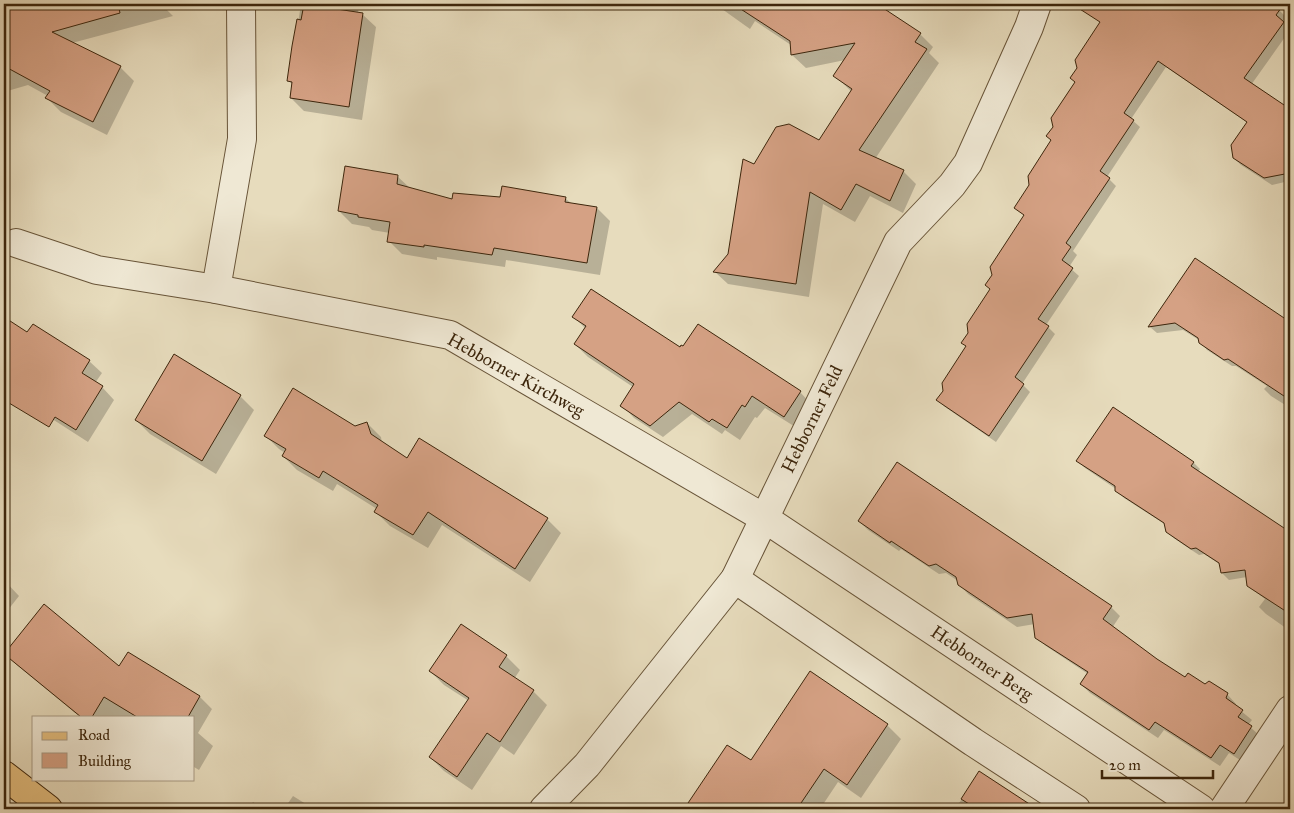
<svg xmlns="http://www.w3.org/2000/svg" width="1294" height="813" font-family="'IM FELL Great Primer',serif">
	<style>
		.shadow { fill: #0003 }
		.building { fill: #d5a184; stroke: #3d260c }
		.lines { fill: none; stroke-linecap: round; stroke-linejoin: round }
		.minor-casing { stroke: #685438; stroke-width: 30 }
		.primary-casing { stroke: #3d260c; stroke-width: 30 }
		.minor { stroke: #efe8d4; stroke-width: 28 }
		.primary { stroke: #e4be7e; stroke-width: 28 }
		.labels { text-anchor: middle; stroke-width: 4; stroke-linejoin: round; paint-order: stroke }
		.street-label { font-size: 18px; fill: #3d260c; stroke: #efe8d4 }
	</style>
	<rect width="100%" height="100%" fill="#e7dcbd"/>
	<filter id="stains"><feTurbulence type="fractalNoise" baseFrequency=".004" numOctaves="4"/><feColorMatrix values="0 0 0 0 .2 0 0 0 0 .09 0 0 0 0 .02 0 0 0 .5 -.17"/></filter>
	<radialGradient id="worn" r=".72"><stop offset=".6" stop-color="#630" stop-opacity="0"/><stop offset="1" stop-color="#630" stop-opacity=".3"/></radialGradient>
	<!-- shadow -->
	<g class="shadow">
		<polygon points="42,4 161,4 173,16 72,43 120,67 134,81 107,135 61,112 47,98 48,96 28,85 4,92 4,14"/>
		<polygon points="301,4 359,4 358,13 362,14 376,27 362,120 304,111 291,98 293,85 289,81"/>
		<polygon points="715,4 856,4 886,24 920,34 933,47 929,53 939,63 875,159 903,171 916,184 903,213 870,196 855,222 823,204 809,297 728,284 715,272 730,254 755,165 819,142 852,92 835,76 845,60 806,68 792,55 791,45 755,21 750,29"/>
		<polygon points="1086,4 1269,4 1279,10 1286,17 1283,22 1290,30 1251,85 1290,112 1290,192 1289,181 1272,185 1241,165 1234,158 1248,123 1166,67 1131,119 1140,127 1107,177 1116,186 1073,251 1077,255 1069,267 1079,276 1046,325 1055,334 1022,384 1030,392 996,442 945,407 938,400 967,347 963,343 991,290 1025,216 1015,207 1030,185 1053,141 1054,127 1076,83 1078,69 1101,23 1083,9"/>
		<polygon points="397,176 411,189 453,201 565,198 572,204 597,208 610,221 600,275 506,260 505,267 437,257 437,260 402,254 389,241 390,233 372,230 369,227 352,224 339,211"/>
		<polygon points="1195,260 1290,324 1290,408 1271,396 1264,389 1267,386 1236,366 1232,366 1207,350 1199,340 1183,330 1157,333 1150,327"/>
		<polygon points="574,317 680,349 800,392 812,405 797,428 765,408 757,418 755,417 740,440 725,430 722,434 692,414 663,437 634,418 622,405 633,387 588,357 575,344 586,329"/>
		<polygon points="4,318 28,334 89,361 102,373 95,383 102,387 114,400 88,442 4,388"/>
		<polygon points="240,396 254,410 216,474 150,434 136,420"/>
		<polygon points="367,423 381,437 382,444 407,460 547,519 561,533 530,582 442,525 428,548 390,526 376,512 377,509 337,484 333,491 297,470 283,456 285,453 279,449 265,435 354,427"/>
		<polygon points="1078,461 1193,462 1200,469 1198,472 1290,533 1290,631 1266,614 1259,607 1265,599 1248,586 1247,577 1229,580 1222,573 1221,565 1204,554 1199,555 1175,539 1167,532 1166,525 1124,498 1116,489 1085,468"/>
		<polygon points="859,521 1111,607 1120,616 1112,628 1185,679 1227,694 1236,704 1235,706 1252,720 1248,725 1260,736 1243,762 1229,753 1220,766 1164,730 1158,738 1090,693 1081,684 1088,674 1046,646 1036,637 1035,624 1017,627 968,594 959,584 958,581 946,573 939,574 901,549 899,551 868,530"/>
		<polygon points="4,580 19,596 4,615"/>
		<polygon points="128,653 200,697 212,709 198,733 213,746 199,770 194,767 194,717 80,717 18,666 5,654 120,668"/>
		<polygon points="506,656 520,670 514,679 533,691 547,705 514,755 501,746 472,790 444,771 430,757 469,701 444,685 430,671"/>
		<polygon points="811,673 887,725 901,739 861,798 838,782 820,809 693,809 688,805 751,762"/>
		<polygon points="976,778 987,778 1033,809 955,809"/>
		<polygon points="293,796 314,809 284,809"/>
		<polygon points="253,802 264,809 248,809"/>
	</g>
	<!-- building -->
	<g class="building">
		<polygon points="4,4 118,4 120,13 52,32 121,66 93,122 45,98 50,91 4,66"/>
		<polygon points="304,4 363,13 349,107 290,98 292,82 287,81 292,46 297,19 301,20"/>
		<polygon points="733,4 877,4 921,33 915,42 927,49 859,150 904,170 890,201 856,184 841,210 810,192 796,284 713,272 728,254 743,159 754,164 776,127 789,124 819,140 852,89 833,76 855,43 791,55 790,41"/>
		<polygon points="1072,4 1284,4 1276,15 1284,22 1244,78 1290,109 1290,173 1264,178 1233,158 1231,145 1247,122 1158,61 1124,113 1134,120 1100,171 1110,178 1066,243 1071,247 1062,260 1073,268 1038,319 1049,326 1015,377 1024,384 989,436 936,400 943,391 942,383 966,346 961,343 968,333 967,324 990,289 985,285 992,275 990,267 1024,215 1014,208 1029,185 1028,176 1051,140 1046,136 1053,127 1051,118 1075,82 1070,78 1077,68 1075,60 1100,22"/>
		<polygon points="345,166 398,175 397,184 452,199 453,193 500,197 502,186 566,197 565,202 597,207 587,263 494,248 492,255 424,245 424,247 387,242 390,222 358,217 358,215 338,211"/>
		<polygon points="1195,258 1290,322 1290,400 1228,359 1224,360 1199,343 1198,338 1175,323 1148,327"/>
		<polygon points="591,289 680,347 681,345 683,346 698,324 801,391 784,417 752,396 745,407 742,405 727,428 712,419 709,422 679,402 650,426 620,406 634,384 574,344 586,326 572,317"/>
		<polygon points="4,317 27,332 33,324 90,360 82,373 103,386 76,430 55,417 49,427 4,400"/>
		<polygon points="174,354 241,395 202,461 135,420"/>
		<polygon points="293,388 355,426 367,422 371,434 407,458 419,438 548,518 515,569 428,512 413,535 374,512 378,505 323,471 319,478 282,456 286,449 264,436"/>
		<polygon points="1113,407 1194,462 1191,466 1290,532 1290,614 1247,586 1245,570 1221,573 1219,563 1196,548 1191,549 1166,532 1164,523 1115,491 1115,486 1076,461"/>
		<polygon points="897,462 1112,606 1103,619 1157,659 1185,677 1188,673 1205,684 1209,681 1228,693 1226,698 1243,710 1238,717 1252,726 1234,754 1220,745 1211,758 1155,722 1149,730 1080,684 1088,672 1035,638 1032,614 1007,618 958,585 956,577 936,564 929,566 891,541 890,543 858,521"/>
		<polygon points="44,604 119,666 128,652 200,696 188,717 137,717 104,697 92,717 81,717 4,654"/>
		<polygon points="461,624 507,655 499,667 534,690 500,742 487,733 457,777 429,757 469,698 429,671"/>
		<polygon points="810,671 888,724 847,785 824,769 797,809 684,809 727,745 751,760"/>
		<polygon points="979,771 1037,809 977,809 961,799"/>
	</g>
	<g class="lines">
		<defs>
			<g id="minor">
				<polyline points="16,243 97,270 216,289 450,335 764,518 1201,809"/>
				<polyline points="216,289 242,139 241,4"/>
				<polyline points="735,579 973,742 1076,809"/>
				<polyline points="544,809 587,765 735,579 898,242 952,185 968,163 1029,27 1037,4"/>
				<polyline points="1224,809 1290,710"/>
			</g>
			<polyline id="primary" points="4,775 48,809"/>
		</defs>
		<!-- minor casing -->
		<use href="#minor" class="minor-casing"/>
		<!-- primary casing -->
		<use href="#primary" class="primary-casing"/>
		<!-- minor -->
		<use href="#minor" class="minor"/>
		<!-- primary -->
		<use href="#primary" class="primary"/>
	</g>
	<g class="labels">
		<!-- street labels -->
		<g class="street-label">
			<text transform="translate(516 375) rotate(29)" y="6">Hebborner Kirchweg</text>
			<text transform="translate(812 419) rotate(-64)" y="6">Hebborner Feld</text>
			<text transform="translate(982 663) rotate(34)" y="6">Hebborner Berg</text>
		</g>
	</g>
	<!-- margin -->
	<rect width="1294" height="813" fill="none" stroke="#e7dcbd" stroke-width="20"/>
	<rect x="5" y="5" width="1284" height="803" fill="none" stroke="#3d260c" stroke-width="2.5"/>
	<rect x="10" y="10" width="1274" height="793" fill="none" stroke="#3d260c"/>
	<!-- legend -->
	<rect x="32" y="716" width="162" height="65" fill="#efe8d4" stroke="#a89a84"/>
	<rect x="42" y="732" width="25" height="8" fill="#e4be7e" stroke="#a89a84"/>
	<text x="78" y="740" font-size="15" fill="#3d260c">Road</text>
	<rect x="42" y="753" width="25" height="15" fill="#d5a184" stroke="#a89a84"/>
	<text x="78" y="766" font-size="15" fill="#3d260c">Building</text>
	<!-- scale -->
	<path d="M1102 770v8h111v-8" fill="none" stroke="#3d260c" stroke-width="2.5"/>
	<text x="1109" y="770" font-size="15" fill="#3d260c" stroke="#efe8d4" stroke-width="4" paint-order="stroke">20 m</text>
	<rect width="100%" height="100%" filter="url(#stains)"/>
	<rect width="100%" height="100%" fill="url(#worn)"/>
</svg>
